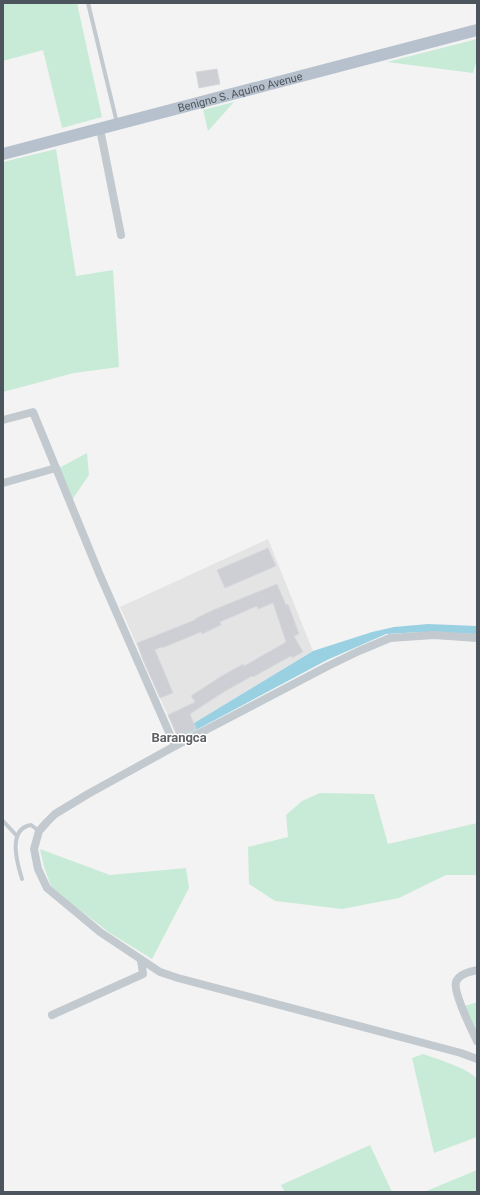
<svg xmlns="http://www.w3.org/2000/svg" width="480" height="1195" font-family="Roboto,sans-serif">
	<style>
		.education { fill: #e5e4e4 }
		.green { fill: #c8ebd7 }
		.water { fill: #9ad1e2 }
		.building { fill: #cdcfd4; stroke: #d7d9dd }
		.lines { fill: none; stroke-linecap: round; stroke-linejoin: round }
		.service { stroke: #c2c9cf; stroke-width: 4 }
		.minor { stroke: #c2c9cf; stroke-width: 8 }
		.primary { stroke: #b6c1cd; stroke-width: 12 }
		.labels { text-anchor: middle; stroke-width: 3; stroke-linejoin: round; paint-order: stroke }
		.street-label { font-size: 11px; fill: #4c555e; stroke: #fff }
		.quarter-label { font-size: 13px; font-weight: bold; fill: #606266; stroke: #fff }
	</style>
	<rect width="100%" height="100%" fill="#f4f3f3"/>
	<!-- education -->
	<polygon class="education" points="268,539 313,651 176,734 120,607"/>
	<!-- green -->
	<g class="green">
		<polygon points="3,3 77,3 102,117 62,128 43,50 3,61"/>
		<polygon points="477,39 477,59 473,73 387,62"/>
		<polygon points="234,102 208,131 203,110"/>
		<polygon points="56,149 76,276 113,270 119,367 74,373 3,392 3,162"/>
		<polygon points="87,453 89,475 72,500 59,468"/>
		<polygon points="320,793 374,794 388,844 477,823 477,875 446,875 399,898 342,909 275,901 249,884 248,847 288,837 286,815 302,801"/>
		<polygon points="40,849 110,875 186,868 189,888 152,959 110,933 71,903 51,886 44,867"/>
		<polygon points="477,1002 477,1034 465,1006"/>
		<path d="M423,1054C437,1059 468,1068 477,1079V1137L434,1153L412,1058Z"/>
		<polygon points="370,1145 392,1192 285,1192 281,1185"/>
		<polygon points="477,1170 477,1192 424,1192"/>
	</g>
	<!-- water -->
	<polygon class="water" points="428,624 477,626 477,634 421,632 386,634 327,660 170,744 166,738 176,734 313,651 372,632 394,627"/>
	<!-- building -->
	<g class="building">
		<polygon points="217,69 220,84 199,88 196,72"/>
		<polygon points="268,548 276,566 225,588 217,570"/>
		<polygon points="277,584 286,605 288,604 299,634 294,636 303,652 292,658 291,656 253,677 252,676 222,693 190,714 196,729 178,738 168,715 195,702 191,696 220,677 243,664 244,666 286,642 273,603 258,609 257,606 220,622 221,625 202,634 201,632 162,648 161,647 155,650 173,693 160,698 143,660 137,643 195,620 195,619 213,610"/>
	</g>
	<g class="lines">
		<!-- service -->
		<g class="service">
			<polyline points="88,3 117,123"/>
			<polyline points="3,821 17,836"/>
			<path d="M22,879C17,863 7,829 31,825L39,831"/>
		</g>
		<!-- minor -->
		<g class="minor">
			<polyline points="100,129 121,235"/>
			<polyline points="3,420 33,412 99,573 175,746"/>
			<polyline points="3,483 56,468"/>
			<polyline points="477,638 434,635 390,638 359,651 328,666 175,746 88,794 55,814 47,822 39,831 34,849 38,869 47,888 100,932 160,972 178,978 461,1053 477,1059"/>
			<path d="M477,970C469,972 459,974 456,982C453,993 472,1030 477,1041"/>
			<polyline points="52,1015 143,974 141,960"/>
		</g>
		<!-- primary -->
		<path class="primary" id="s1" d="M3,154L477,30"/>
	</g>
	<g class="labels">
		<!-- street labels -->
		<g class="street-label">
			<text dy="4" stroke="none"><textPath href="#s1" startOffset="245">Benigno S. Aquino Avenue</textPath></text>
		</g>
		<!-- quarter labels -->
		<g class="quarter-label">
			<text x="179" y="742">Barangca</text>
		</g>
	</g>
	<!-- border -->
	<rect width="480" height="1195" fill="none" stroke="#4c555e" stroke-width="8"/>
</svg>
